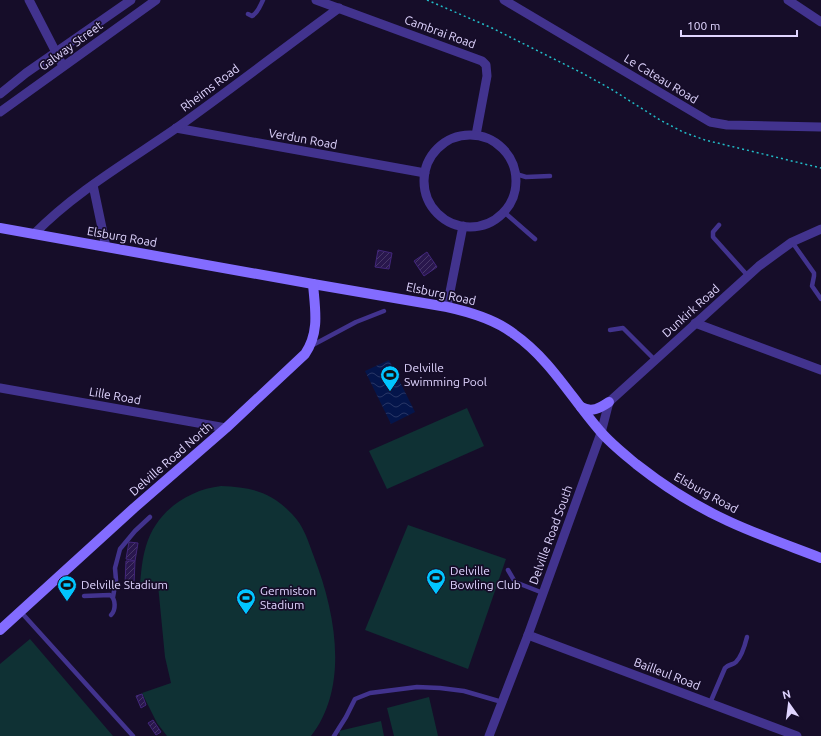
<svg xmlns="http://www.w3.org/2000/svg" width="821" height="736" font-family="Ubuntu,sans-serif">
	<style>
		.pitch { fill: #0f3134 }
		.water { fill: url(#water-waves) }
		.building { fill: url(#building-hatch); stroke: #42267b }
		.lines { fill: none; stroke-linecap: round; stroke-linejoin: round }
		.path { stroke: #22bbc7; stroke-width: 1.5; stroke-dasharray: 2 3; stroke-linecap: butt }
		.service { stroke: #42338e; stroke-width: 4.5 }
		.minor { stroke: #42338e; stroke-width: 9 }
		.secondary { stroke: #836cff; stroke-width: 10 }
		.labels { text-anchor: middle; stroke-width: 3.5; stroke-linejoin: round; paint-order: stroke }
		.street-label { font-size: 12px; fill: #e0d5ff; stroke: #160d29 }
		.poi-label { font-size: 12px; fill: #e0d5ff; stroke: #160d29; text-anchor: start }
	</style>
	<defs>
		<pattern id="water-waves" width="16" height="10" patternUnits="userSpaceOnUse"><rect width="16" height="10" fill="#04154b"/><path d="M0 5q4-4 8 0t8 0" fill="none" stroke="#283666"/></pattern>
		<pattern id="building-hatch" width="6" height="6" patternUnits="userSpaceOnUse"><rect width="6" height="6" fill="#29174d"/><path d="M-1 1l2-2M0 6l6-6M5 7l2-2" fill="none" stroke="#483868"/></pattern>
	</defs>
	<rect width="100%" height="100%" fill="#160d29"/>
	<!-- pitch -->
	<g class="pitch">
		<polygon points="467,408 484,446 387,489 369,451"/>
		<path d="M221,486C251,487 271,492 292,514C304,526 308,541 314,557C335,611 350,686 311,736H167L157,723L142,693L171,683L165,657L158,585L140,586C141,573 142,559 146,546C156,512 187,490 221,486Z"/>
		<polygon points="408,525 506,559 468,669 365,630"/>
		<polygon points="30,639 113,736 0,736 0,664"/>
		<polygon points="429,697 438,736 394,736 387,708"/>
		<polygon points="381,721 384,736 340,736 339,731"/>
	</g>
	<!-- water -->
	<polygon class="water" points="389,360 415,412 391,424 365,371"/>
	<!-- building -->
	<g class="building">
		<polygon points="378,250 392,253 389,269 375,267"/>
		<polygon points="427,252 437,267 424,276 414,261"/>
		<polygon points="129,542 138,543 135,561 126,559"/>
		<polygon points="126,561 135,561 134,584 125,584"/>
		<polygon points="142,694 146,705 141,708 136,696"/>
		<polygon points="153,720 161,732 156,735 148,723"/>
	</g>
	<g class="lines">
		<!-- path -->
		<polyline class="path" points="427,0 492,28 582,73 611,89 660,120 683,132 705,140 821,168"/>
		<!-- service -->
		<g class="service">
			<path d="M248,14L252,16C258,13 260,6 263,0"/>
			<polyline points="516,174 526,177 550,176"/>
			<polyline points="504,212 535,239"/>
			<polyline points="719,225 713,232 713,237 748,276"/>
			<polyline points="792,242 814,273 814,276 812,286 821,299"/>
			<polyline points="610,330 623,328 655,360"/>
			<polyline points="311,346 356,322 384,311"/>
			<polyline points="508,570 515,582 543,593"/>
			<path d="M84,596L110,595C116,599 116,610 111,615"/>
			<polyline points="113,597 116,580 115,568 120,549 135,531 150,517"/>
			<polyline points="20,611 133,736"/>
			<path d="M710,703L725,668C729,664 733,665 736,662C742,656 745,645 747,637"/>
			<polyline points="334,736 346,717 355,699 370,693 417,687 440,688 464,691 502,702"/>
		</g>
		<!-- minor -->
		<g class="minor">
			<polyline points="29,0 63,66"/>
			<polyline points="316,0 482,61 486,65 487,76 476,135"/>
			<polyline points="504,0 710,122 727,125 821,127"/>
			<polyline points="788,0 821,22"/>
			<polyline points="0,94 26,73 131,0"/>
			<polyline points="0,112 156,0"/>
			<polyline points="176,128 425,173"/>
			<circle cx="470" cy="181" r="46"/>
			<polyline points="93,185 106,247"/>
			<path d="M34,234C75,192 127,162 175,129C230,90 284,48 339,8"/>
			<polyline points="447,307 463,226"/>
			<polyline points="695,323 821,370"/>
			<polyline points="0,388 226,428"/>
			<polyline points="528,635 797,736"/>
			<polyline points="489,736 528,635 601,433 609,402 759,266 792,242 821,229"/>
		</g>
		<!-- secondary -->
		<g class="secondary">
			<path d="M0,228L313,284L447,307C470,312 495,319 514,334C550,359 572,399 600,431C610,443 624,454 636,464C664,486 695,506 728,521C758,535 790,546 821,558"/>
			<path d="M581,407C592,413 600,408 609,402"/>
			<path d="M0,630L134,508L226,428L305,354C320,332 315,309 313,284"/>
		</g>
	</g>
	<!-- icons -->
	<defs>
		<symbol id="stadium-pin" viewBox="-11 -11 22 30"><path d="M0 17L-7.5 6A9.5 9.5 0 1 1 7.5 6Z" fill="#01c5ff" stroke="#160d29"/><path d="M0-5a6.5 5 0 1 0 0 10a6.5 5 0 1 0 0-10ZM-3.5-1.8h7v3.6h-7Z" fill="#111"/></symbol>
	</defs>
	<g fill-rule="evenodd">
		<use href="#stadium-pin" x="379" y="364" width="22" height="30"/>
		<use href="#stadium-pin" x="425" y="567" width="22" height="30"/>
		<use href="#stadium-pin" x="56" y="574" width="22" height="30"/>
		<use href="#stadium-pin" x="235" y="587" width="22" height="30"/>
	</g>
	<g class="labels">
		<!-- street labels -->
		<g class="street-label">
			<text transform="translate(440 32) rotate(20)" y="4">Cambrai Road</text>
			<text transform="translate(71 46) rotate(-36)" y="4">Galway Street</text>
			<text transform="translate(661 79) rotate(31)" y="4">Le Cateau Road</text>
			<text transform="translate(210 88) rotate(-37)" y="4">Rheims Road</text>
			<text transform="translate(303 139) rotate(10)" y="4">Verdun Road</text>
			<text transform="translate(122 237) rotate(10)" y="4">Elsburg Road</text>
			<text transform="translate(441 294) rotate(12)" y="4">Elsburg Road</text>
			<text transform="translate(691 311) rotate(-42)" y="4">Dunkirk Road</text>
			<text transform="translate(115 396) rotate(10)" y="4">Lille Road</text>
			<text transform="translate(171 459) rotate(-41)" y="4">Delville Road North</text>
			<text transform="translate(706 493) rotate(29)" y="4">Elsburg Road</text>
			<text transform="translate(551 535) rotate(-70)" y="4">Delville Road South</text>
			<text transform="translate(667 674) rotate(21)" y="4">Bailleul Road</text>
		</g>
		<!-- poi labels -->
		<g class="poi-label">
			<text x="404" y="372">Delville<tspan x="404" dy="14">Swimming Pool</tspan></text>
			<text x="450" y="575">Delville<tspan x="450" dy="14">Bowling Club</tspan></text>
			<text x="81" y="589">Delville Stadium</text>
			<text x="260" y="595">Germiston<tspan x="260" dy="14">Stadium</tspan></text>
		</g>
	</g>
	<!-- north arrow -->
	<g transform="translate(789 704) rotate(346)" stroke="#160d29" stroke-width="3" paint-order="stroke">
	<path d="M0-3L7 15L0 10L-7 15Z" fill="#e0d5ff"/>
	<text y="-6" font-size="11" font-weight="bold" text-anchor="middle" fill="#e0d5ff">N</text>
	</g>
	<!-- scale -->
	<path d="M681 30v6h116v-6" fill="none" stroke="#e0d5ff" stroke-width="2"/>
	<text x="687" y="30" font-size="12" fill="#e0d5ff" stroke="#160d29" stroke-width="3" paint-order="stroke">100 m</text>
</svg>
